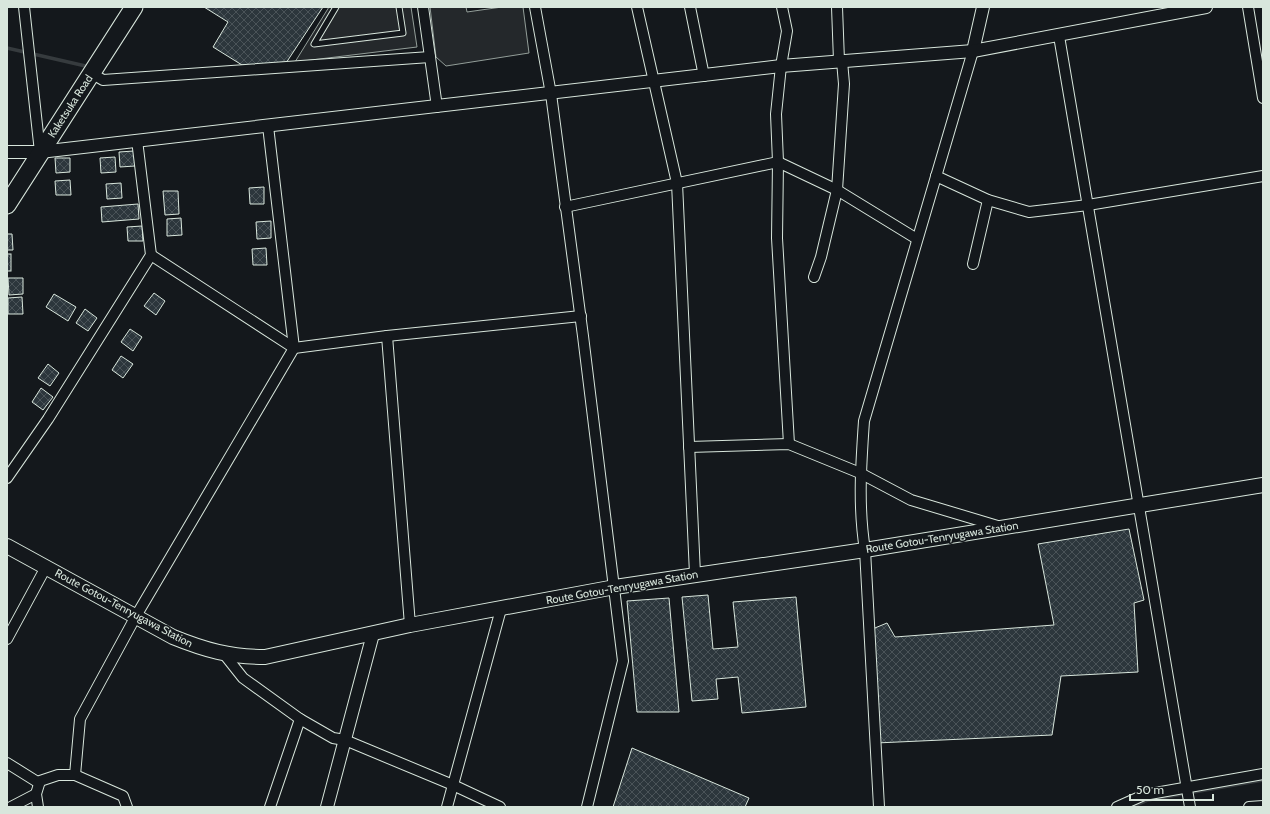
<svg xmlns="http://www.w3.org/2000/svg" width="1270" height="814" font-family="Cabin,sans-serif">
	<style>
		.parking { fill: #24282b; stroke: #939e99 }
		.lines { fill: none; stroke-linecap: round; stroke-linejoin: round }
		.stream { stroke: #363b3e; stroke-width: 3.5 }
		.building { fill: url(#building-cross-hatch); stroke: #d8e6dc }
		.service-casing { stroke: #d8e6dc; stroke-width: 7 }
		.minor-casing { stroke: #d8e6dc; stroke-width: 12 }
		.tertiary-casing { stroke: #d8e6dc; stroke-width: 14 }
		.secondary-casing { stroke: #d8e6dc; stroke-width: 16 }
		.trunk-casing { stroke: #d8e6dc; stroke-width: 19 }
		.service { stroke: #14181c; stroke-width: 5 }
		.minor { stroke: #14181c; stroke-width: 10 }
		.tertiary { stroke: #14181c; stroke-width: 12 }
		.secondary { stroke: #14181c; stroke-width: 14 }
		.trunk { stroke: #14181c; stroke-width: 17 }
		.labels { text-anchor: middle; stroke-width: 3; stroke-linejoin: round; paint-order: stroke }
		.street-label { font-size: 11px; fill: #d8e6dc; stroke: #14181c }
	</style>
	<defs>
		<pattern id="building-cross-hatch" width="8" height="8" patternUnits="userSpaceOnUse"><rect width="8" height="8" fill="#2c363c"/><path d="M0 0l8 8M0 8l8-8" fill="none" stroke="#4a5358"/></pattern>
	</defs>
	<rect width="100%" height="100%" fill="#14181c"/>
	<!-- parking -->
	<g class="parking">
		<polygon points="329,7 411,7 417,47 295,62"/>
		<polygon points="430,7 466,7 467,12 502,7 523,7 529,53 446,66 436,57"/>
	</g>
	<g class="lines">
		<!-- stream -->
		<g class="stream">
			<polyline points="7,48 90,67"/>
			<polyline points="1132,807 1148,800 1263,780"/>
		</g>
	</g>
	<!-- building -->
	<g class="building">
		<polygon points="204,7 323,7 286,63 242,65 213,47 228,22"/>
		<polygon points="134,151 135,166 120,167 119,152"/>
		<polygon points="115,157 116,172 101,173 100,158"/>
		<polygon points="55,158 70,158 70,172 56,173"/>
		<polygon points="70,180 71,195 56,195 55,181"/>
		<polygon points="121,183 122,198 107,199 106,184"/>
		<polygon points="264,187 264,204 250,204 249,188"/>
		<polygon points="163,191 178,191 179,214 165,215"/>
		<polygon points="138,204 139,219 102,222 101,207"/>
		<polygon points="181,218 182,235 167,236 167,219"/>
		<polygon points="271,221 271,238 257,239 256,222"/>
		<polygon points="142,226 143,241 128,241 127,227"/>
		<polygon points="7,234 12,234 13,250 7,250"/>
		<polygon points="266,248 267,265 253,265 252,249"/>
		<rect x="7" y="254" width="4" height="17"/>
		<polygon points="8,278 23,278 23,294 9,295"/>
		<polygon points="154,293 165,301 156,315 144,306"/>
		<polygon points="54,294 76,307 68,321 46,307"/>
		<polygon points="22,297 23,314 8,314 8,298"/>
		<polygon points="85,309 97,318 88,331 76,323"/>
		<polygon points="130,329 142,337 133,351 121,342"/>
		<polygon points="121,356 133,364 123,378 112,370"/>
		<polygon points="48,364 59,373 50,386 38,378"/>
		<polygon points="41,388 53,397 43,410 32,402"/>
		<polygon points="1129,529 1144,600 1134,603 1138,672 1061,676 1052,735 876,743 870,630 887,623 895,637 1054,625 1038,544"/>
		<polygon points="708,595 713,649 738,647 733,602 796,597 806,707 742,713 738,677 716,679 718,699 692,701 682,597"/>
		<polygon points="669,598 679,712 637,712 627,601"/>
		<polygon points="632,748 749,798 745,807 613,807"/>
	</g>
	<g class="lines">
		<defs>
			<polyline id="service" points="336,7 314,44 403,33 399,7"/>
			<g id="minor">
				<polyline points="24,7 40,152"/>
				<polyline points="423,7 437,107"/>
				<polyline points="535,7 551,94 583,336 623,661 587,807"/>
				<polyline points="637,7 677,183 695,574"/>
				<polyline points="690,7 704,76"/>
				<polyline points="782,7 787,31 781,66 776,114 778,162 777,238 789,444"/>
				<polyline points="837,7 839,61"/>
				<polyline points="1248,7 1263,98"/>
				<polyline points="1059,36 1190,807"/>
				<polyline points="91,73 103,80 430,57"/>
				<polyline points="936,176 988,200 1029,212 1088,205 1263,176"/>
				<polyline points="565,207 778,162 837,190 917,239"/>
				<polyline points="151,255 294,348 387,336 581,316"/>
				<polyline points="973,264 988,200"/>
				<polyline points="814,277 821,257 837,190 844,84 842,61"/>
				<polyline points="387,336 410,625"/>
				<polyline points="689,447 789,444 860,473 911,500 1001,527"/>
				<polyline points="7,478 48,419 151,255 137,140"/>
				<polyline points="7,639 46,567"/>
				<polyline points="224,654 243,678 300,719 333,738 345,740 453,785 500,807"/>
				<polyline points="7,763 39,783"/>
				<polyline points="75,775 123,796 127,807"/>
				<polyline points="11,807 36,794"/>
				<polyline points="38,807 36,794 40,781 58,775 75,775 80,719 136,616 294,348 268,126"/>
				<polyline points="270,807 300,719"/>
				<polyline points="447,807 501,609"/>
				<path d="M879,807L865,550C858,507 861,464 864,421L973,51"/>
				<polyline points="1117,807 1144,795 1263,774"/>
				<polyline points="1249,807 1263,806"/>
			</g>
			<g id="tertiary">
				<polyline points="973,51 983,7"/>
				<polyline points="7,152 40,152 781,66 973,51 1206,7"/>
				<polyline points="327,807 373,634"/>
			</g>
			<path id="secondary" d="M7,546L173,637C205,650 230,657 265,657L410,625L615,587L865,550L1263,485"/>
			<polyline id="trunk" points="7,205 134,7"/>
		</defs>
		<!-- service casing -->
		<use href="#service" class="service-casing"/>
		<!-- minor casing -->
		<use href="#minor" class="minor-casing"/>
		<!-- tertiary casing -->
		<use href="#tertiary" class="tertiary-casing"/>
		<!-- secondary casing -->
		<use href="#secondary" class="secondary-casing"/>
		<!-- trunk casing -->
		<use href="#trunk" class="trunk-casing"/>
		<!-- service -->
		<use href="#service" class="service"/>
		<!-- minor -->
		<use href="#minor" class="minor"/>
		<!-- tertiary -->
		<use href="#tertiary" class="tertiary"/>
		<!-- secondary -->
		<use href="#secondary" class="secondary"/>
		<!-- trunk -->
		<use href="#trunk" class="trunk"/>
	</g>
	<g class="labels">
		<!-- street labels -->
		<g class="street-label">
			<text transform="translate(70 106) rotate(-57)" y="4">Kaketsuka Road</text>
			<text transform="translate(942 537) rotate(-9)" y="4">Route Gotou-Tenryugawa Station</text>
			<text transform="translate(622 587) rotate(-10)" y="4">Route Gotou-Tenryugawa Station</text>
			<text transform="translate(124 608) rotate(28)" y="4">Route Gotou-Tenryugawa Station</text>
		</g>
	</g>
	<!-- border -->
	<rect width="1270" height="814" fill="none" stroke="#d8e6dc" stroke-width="16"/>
	<!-- scale -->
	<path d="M1130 794v6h83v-6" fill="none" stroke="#d8e6dc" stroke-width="2"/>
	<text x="1136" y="794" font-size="12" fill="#d8e6dc" stroke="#14181c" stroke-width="3" paint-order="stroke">50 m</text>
</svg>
